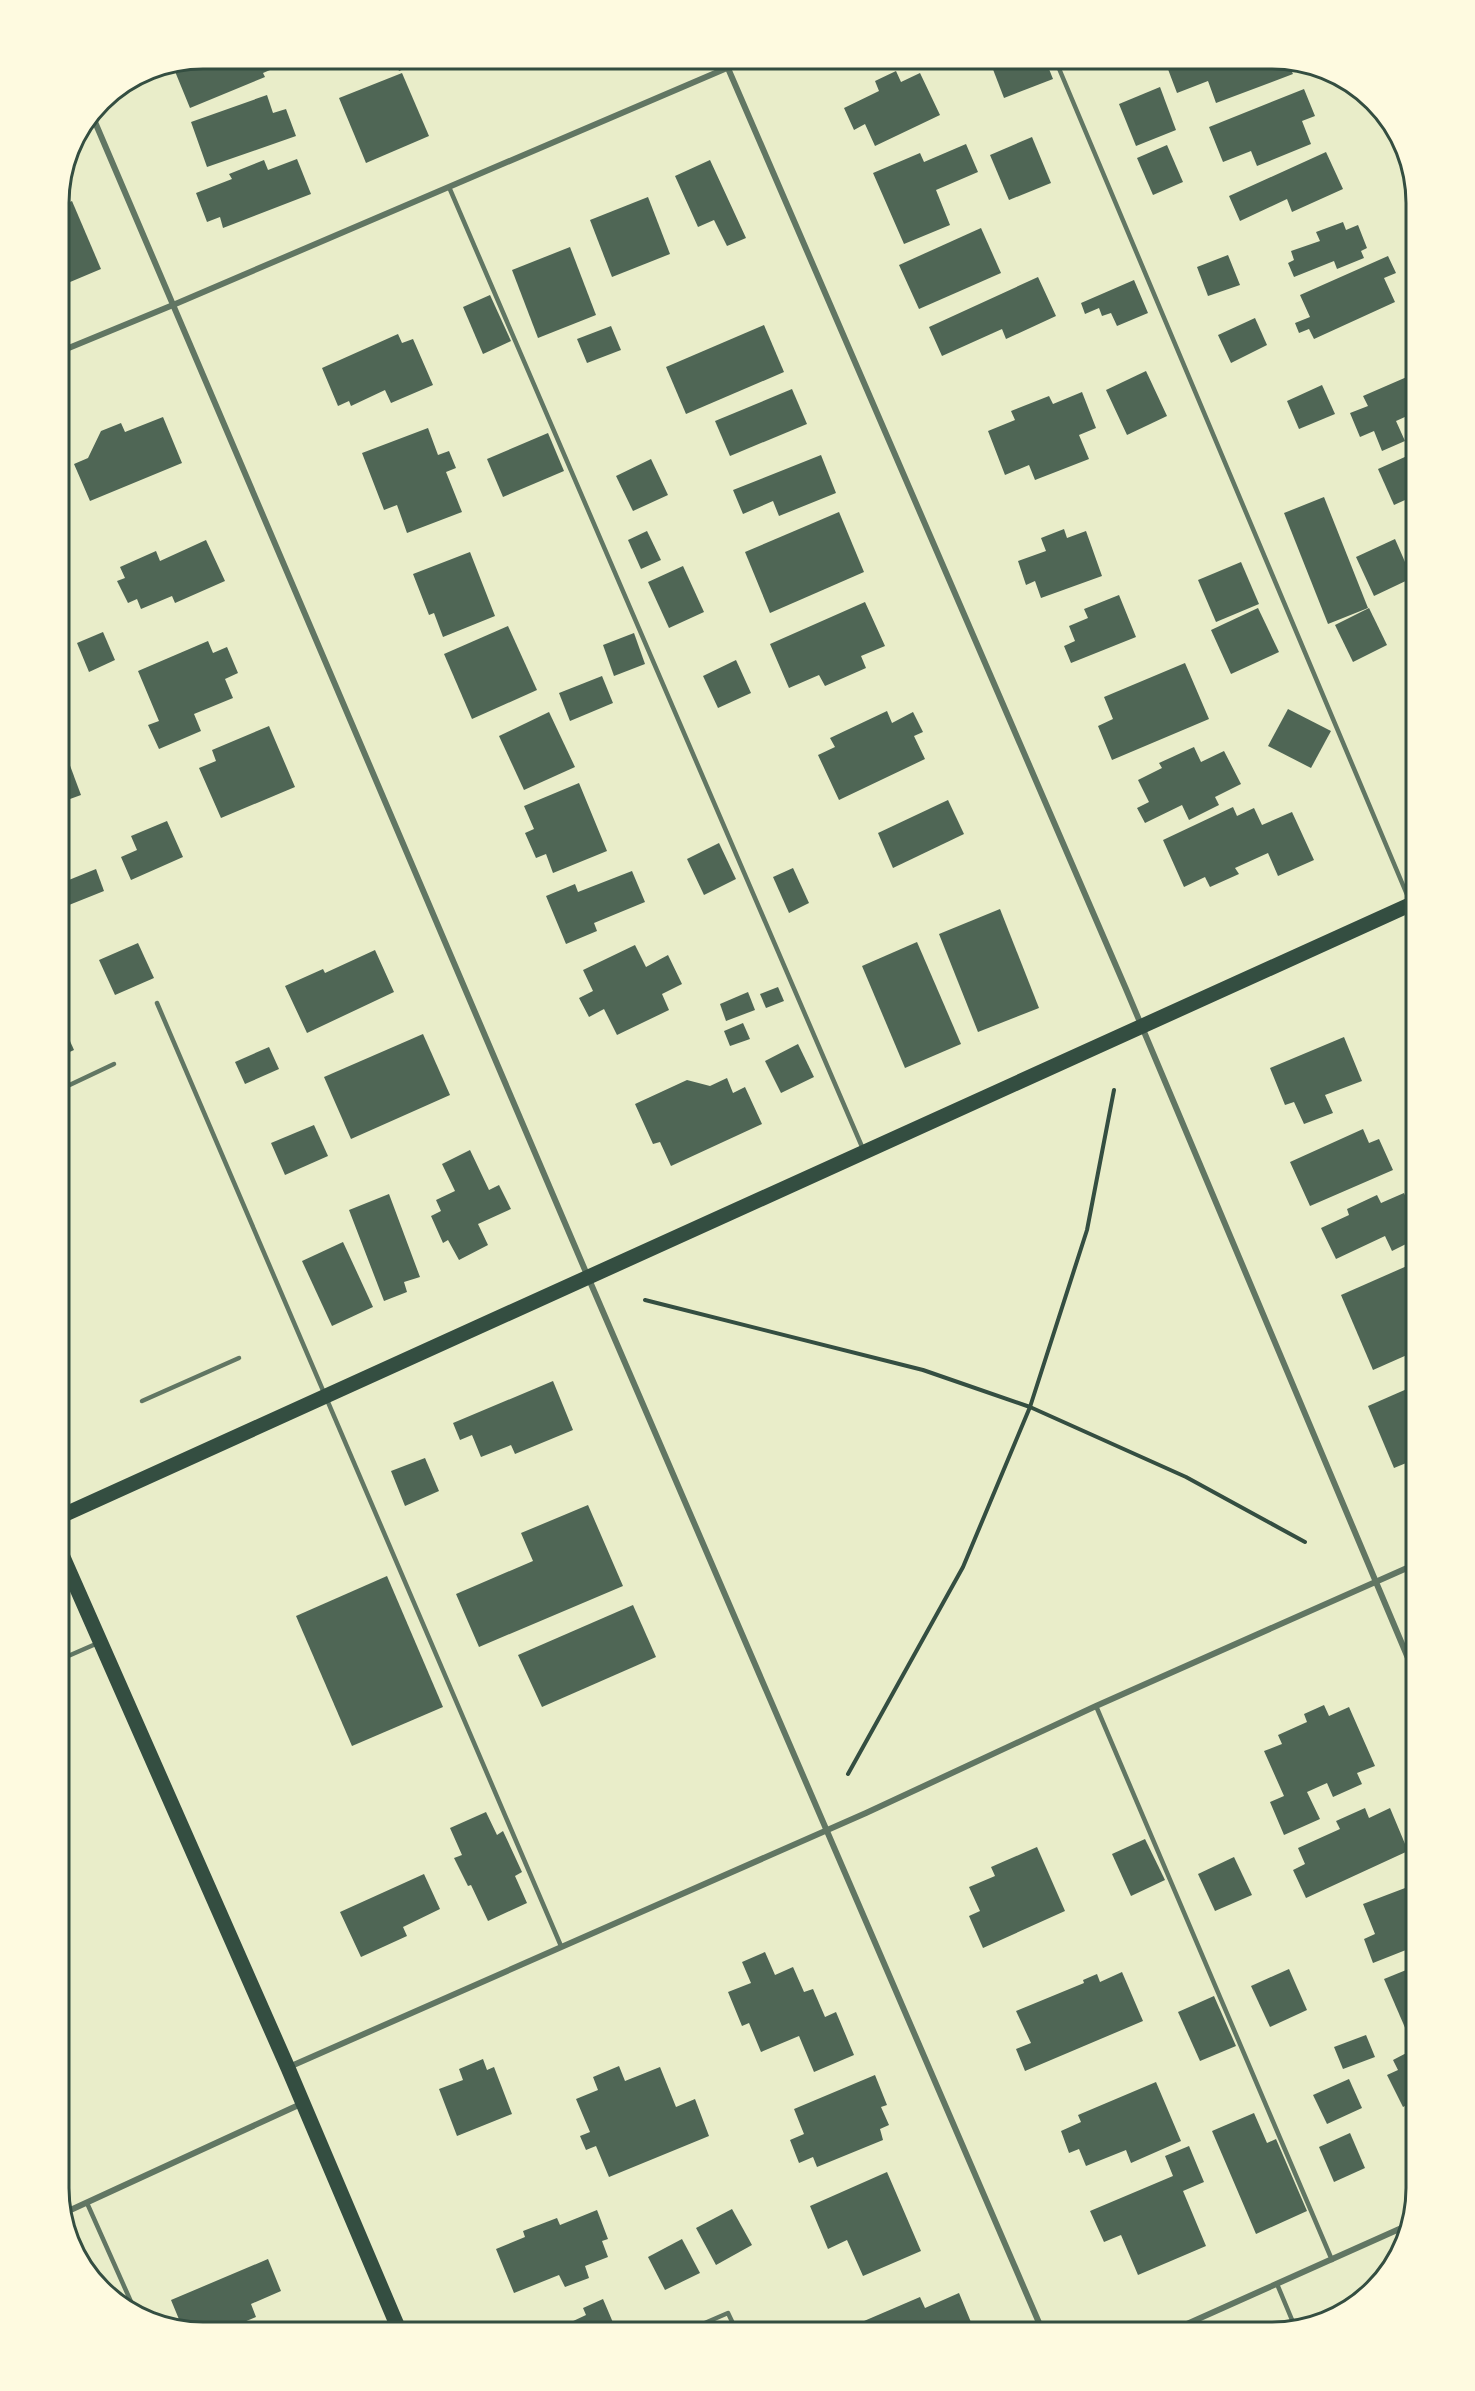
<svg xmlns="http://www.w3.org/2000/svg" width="1475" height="2391" font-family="'Space Grotesk',sans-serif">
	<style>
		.building { fill: #4f6655 }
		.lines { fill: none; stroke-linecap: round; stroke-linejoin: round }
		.path { stroke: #344e41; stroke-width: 4 }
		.service { stroke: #617663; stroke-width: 4.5 }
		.minor { stroke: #617663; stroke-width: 6 }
		.primary { stroke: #344e41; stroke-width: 15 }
		.rim { fill: none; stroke: #344e41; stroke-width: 3 }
	</style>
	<rect width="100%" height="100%" fill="#e9edc9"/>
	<!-- building -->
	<g class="building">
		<polygon points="203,58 274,59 277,67 263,73 265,77 190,108 174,69"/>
		<polygon points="394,59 421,59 422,62 399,71"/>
		<polygon points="989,59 1045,59 1053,79 1004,98"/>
		<polygon points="1181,59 1282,59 1295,63 1289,66 1293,74 1216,103 1208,81 1177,93 1166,64"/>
		<polygon points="896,71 901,82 920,73 940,115 875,146 865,124 854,130 844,108 879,91 875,81"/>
		<polygon points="402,73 429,136 366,163 339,98"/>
		<polygon points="1160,87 1176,130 1136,146 1119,104"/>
		<polygon points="1304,89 1315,116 1302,121 1311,144 1257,166 1251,151 1223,162 1209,127"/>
		<polygon points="267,95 273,113 286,109 296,136 207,167 191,122"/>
		<polygon points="1032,137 1051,183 1009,200 990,155"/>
		<polygon points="966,144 978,172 936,190 950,225 904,244 873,173 920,153 924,162"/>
		<polygon points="1167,145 1183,182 1153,195 1137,158"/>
		<polygon points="1326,152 1343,189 1292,212 1287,199 1240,221 1229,196"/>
		<polygon points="297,159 311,194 223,228 220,217 207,222 196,193 232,179 229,174 264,160 268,170"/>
		<polygon points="710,160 746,238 727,246 714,220 698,227 675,176"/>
		<polygon points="648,197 670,254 612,277 590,220"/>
		<polygon points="72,201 101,269 63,285 59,276 59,207"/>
		<polygon points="1343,222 1346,230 1358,225 1367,248 1361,251 1364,258 1337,269 1334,261 1294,277 1288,263 1294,260 1291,251 1320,241 1316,232"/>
		<polygon points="981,228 1001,273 919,309 899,265"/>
		<polygon points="570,247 596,315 538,338 512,270"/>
		<polygon points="1228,255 1240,285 1208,296 1197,267"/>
		<polygon points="1388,256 1396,273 1384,278 1395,302 1314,339 1309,329 1299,333 1295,323 1310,317 1300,295"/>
		<polygon points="1038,277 1056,316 1006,339 1002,329 942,356 929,327"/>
		<polygon points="1134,280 1148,313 1117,326 1111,313 1102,316 1099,308 1085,314 1081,303"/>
		<polygon points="490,295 511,341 483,354 463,307"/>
		<polygon points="1255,318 1267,345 1231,363 1218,335"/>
		<polygon points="764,325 784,372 686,414 666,367"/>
		<polygon points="611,326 621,350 587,363 577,339"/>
		<polygon points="398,334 402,343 413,339 433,385 391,403 385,390 351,406 349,401 338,406 322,368"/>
		<polygon points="1146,371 1167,416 1127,435 1106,390"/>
		<polygon points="1416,373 1416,412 1396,421 1405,441 1382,451 1374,431 1360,437 1350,413 1368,406 1363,396"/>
		<polygon points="1322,385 1335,414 1299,429 1287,401"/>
		<polygon points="792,389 807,424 730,456 715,421"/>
		<polygon points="1082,392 1096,428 1079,435 1089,459 1035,480 1029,465 1005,475 988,431 1015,420 1011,411 1049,396 1053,404"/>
		<polygon points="163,417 182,463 90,501 74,464 88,458 101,431 121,423 125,432"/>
		<polygon points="428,428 438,455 449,451 456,468 446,472 462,512 407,533 397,505 384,510 362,453"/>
		<polygon points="548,433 564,471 503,497 487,459"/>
		<polygon points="1416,452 1416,495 1394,505 1378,469"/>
		<polygon points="821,455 836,493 779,516 773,501 743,514 733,490"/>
		<polygon points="651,459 668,495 633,511 616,476"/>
		<polygon points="1324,497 1368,608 1328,624 1284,513"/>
		<polygon points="839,512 864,572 770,613 745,552"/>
		<polygon points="1064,529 1067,538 1086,531 1102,576 1041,598 1035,581 1026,585 1018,561 1046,551 1041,538"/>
		<polygon points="647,531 661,560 641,569 628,540"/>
		<polygon points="1395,539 1412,578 1374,596 1356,557"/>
		<polygon points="206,540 225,581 175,603 172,596 141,609 137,599 128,603 117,581 125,578 120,567 156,551 160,561"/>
		<polygon points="470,552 495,616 443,637 434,613 429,615 413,574"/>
		<polygon points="1241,562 1259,604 1216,622 1198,580"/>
		<polygon points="683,566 704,612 669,628 648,582"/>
		<polygon points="1119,595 1136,637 1071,663 1064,646 1075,641 1069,626 1088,618 1084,609"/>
		<polygon points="865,602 885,646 861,656 866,668 825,686 819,675 789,688 770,644"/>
		<polygon points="1258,608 1279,652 1231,674 1211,630"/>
		<polygon points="1369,608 1387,645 1353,662 1335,625"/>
		<polygon points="508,626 537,690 472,719 444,654"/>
		<polygon points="103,632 115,660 89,672 77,643"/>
		<polygon points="634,633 645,664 614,676 603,645"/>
		<polygon points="208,641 213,653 227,647 238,673 225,679 233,698 194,714 201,731 159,749 148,725 159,721 138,671"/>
		<polygon points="736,660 751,693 718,708 703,676"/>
		<polygon points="1185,663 1209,719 1112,760 1098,726 1113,719 1104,697"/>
		<polygon points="602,676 613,703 570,721 559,693"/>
		<polygon points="1288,709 1331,731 1311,768 1268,746"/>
		<polygon points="887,711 892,723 913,712 923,732 914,736 925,759 839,800 818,755 835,747 830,738"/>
		<polygon points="549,712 575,767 524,790 499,736"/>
		<polygon points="269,726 295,787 221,818 199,768 216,761 212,750"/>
		<polygon points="59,736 81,795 59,803"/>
		<polygon points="1194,747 1201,762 1224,751 1241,784 1215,797 1219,805 1189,820 1182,805 1145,823 1137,808 1149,802 1138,780 1162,768 1159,763"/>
		<polygon points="579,783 607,851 553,873 546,854 536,858 525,833 534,829 524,806"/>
		<polygon points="948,800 964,834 893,868 878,833"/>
		<polygon points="1233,807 1237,816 1254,808 1262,825 1292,812 1314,860 1278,876 1268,853 1235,868 1239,874 1210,887 1205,877 1184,887 1163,840"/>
		<polygon points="167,821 183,857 131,880 121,857 137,850 131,836"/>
		<polygon points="719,843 736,879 704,895 687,859"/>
		<polygon points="793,868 809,903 789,913 773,877"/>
		<polygon points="96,869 104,891 59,909 59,884"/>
		<polygon points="632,871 645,902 594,923 597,931 566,944 546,896 575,884 578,892"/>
		<polygon points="1000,909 1039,1008 978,1032 939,934"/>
		<polygon points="917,942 961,1044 905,1068 862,966"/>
		<polygon points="138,943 154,978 115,995 99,960"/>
		<polygon points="635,945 646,967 668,955 682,984 662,994 669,1010 617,1035 604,1009 589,1017 579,998 593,991 583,970"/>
		<polygon points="375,950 394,992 307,1033 285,986 323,969 325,973"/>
		<polygon points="778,987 784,1001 766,1008 760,994"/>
		<polygon points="748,992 755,1010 726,1021 720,1004"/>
		<polygon points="62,1023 74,1050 59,1057 59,1024"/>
		<polygon points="743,1023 750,1039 730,1046 724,1031"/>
		<polygon points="423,1034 450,1095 351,1139 324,1077"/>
		<polygon points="1344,1037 1362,1081 1325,1095 1333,1113 1304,1124 1294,1102 1285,1105 1270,1068"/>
		<polygon points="798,1044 814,1077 781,1093 765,1061"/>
		<polygon points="269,1047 279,1069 245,1084 235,1062"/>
		<polygon points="727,1078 733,1093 745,1087 762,1124 671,1166 660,1142 653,1144 635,1104 687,1080 710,1086"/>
		<polygon points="314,1125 328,1156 285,1175 271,1143"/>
		<polygon points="1363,1129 1369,1143 1379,1139 1393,1170 1310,1206 1290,1162"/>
		<polygon points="470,1150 489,1190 499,1185 511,1209 478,1224 488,1245 459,1260 448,1240 443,1243 431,1216 441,1211 436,1200 455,1191 442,1164"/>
		<polygon points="1404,1193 1416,1220 1416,1239 1392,1251 1385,1236 1336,1259 1321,1228 1349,1215 1347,1209 1377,1195 1381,1203"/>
		<polygon points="389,1194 420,1277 404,1282 407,1292 384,1301 349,1210"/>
		<polygon points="343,1242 373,1307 332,1326 302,1261"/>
		<polygon points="1416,1262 1416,1351 1373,1370 1341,1295"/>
		<polygon points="553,1381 573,1430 515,1454 511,1445 481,1457 472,1435 460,1440 453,1423"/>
		<polygon points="1416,1385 1416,1459 1394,1468 1368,1406"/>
		<polygon points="425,1458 439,1491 405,1506 391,1471"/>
		<polygon points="588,1505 623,1586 479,1647 456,1594 533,1561 521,1533"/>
		<polygon points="387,1576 443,1707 352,1746 296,1616"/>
		<polygon points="633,1605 656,1657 542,1707 518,1655"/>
		<polygon points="1324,1705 1329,1716 1349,1707 1375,1766 1357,1773 1362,1784 1333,1797 1327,1783 1307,1792 1320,1819 1284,1835 1270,1802 1284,1796 1264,1751 1282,1744 1278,1735 1307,1722 1304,1714"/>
		<polygon points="1365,1808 1369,1818 1390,1808 1408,1851 1306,1898 1293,1870 1305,1864 1298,1848 1340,1829 1336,1821"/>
		<polygon points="486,1812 497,1835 503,1831 522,1872 515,1876 527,1903 488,1921 471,1885 468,1886 454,1858 462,1855 450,1828"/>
		<polygon points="1145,1839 1165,1880 1131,1896 1112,1854"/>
		<polygon points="1037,1847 1065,1911 983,1948 969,1916 980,1911 969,1887 995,1876 991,1867"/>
		<polygon points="1234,1857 1252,1895 1215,1911 1198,1874"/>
		<polygon points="424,1874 440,1909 403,1927 407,1936 361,1957 340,1912"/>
		<polygon points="1413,1885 1416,1893 1416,1946 1373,1963 1364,1939 1375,1934 1363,1904"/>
		<polygon points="765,1952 775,1975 793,1967 804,1992 813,1989 825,2017 836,2012 854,2055 814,2072 799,2036 761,2052 749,2023 742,2026 728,1992 751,1983 742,1962"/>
		<polygon points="1416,1966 1416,2025 1406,2030 1384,1979"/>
		<polygon points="1289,1969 1307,2010 1270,2027 1251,1986"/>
		<polygon points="1122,1972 1143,2021 1025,2071 1016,2049 1031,2043 1016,2011 1084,1983 1083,1980 1097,1974 1100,1982"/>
		<polygon points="1214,1996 1236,2046 1200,2061 1178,2012"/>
		<polygon points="1366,2035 1375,2057 1343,2069 1334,2047"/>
		<polygon points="1416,2048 1416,2100 1403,2107 1387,2075 1398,2070 1393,2060"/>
		<polygon points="483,2059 487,2070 494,2067 512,2114 457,2136 439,2089 463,2080 459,2069"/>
		<polygon points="619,2066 625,2081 660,2067 676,2107 695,2099 709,2136 609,2177 596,2146 586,2150 580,2136 590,2132 576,2099 598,2090 593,2077"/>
		<polygon points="875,2075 887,2105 881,2107 889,2125 880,2129 883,2140 817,2167 813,2157 799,2163 790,2140 804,2134 794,2109"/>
		<polygon points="1349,2079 1362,2108 1327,2124 1313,2095"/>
		<polygon points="1156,2082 1181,2141 1131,2163 1126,2150 1086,2166 1079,2149 1069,2153 1061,2131 1081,2122 1078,2115"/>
		<polygon points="1254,2113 1267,2143 1276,2139 1307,2211 1256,2234 1212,2131"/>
		<polygon points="1350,2133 1365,2168 1334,2182 1319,2147"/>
		<polygon points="1189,2146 1204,2182 1183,2191 1206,2246 1138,2275 1121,2235 1104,2242 1090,2211 1173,2176 1165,2156"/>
		<polygon points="887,2172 921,2251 863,2276 847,2240 828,2249 810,2206"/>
		<polygon points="732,2209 752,2245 716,2265 696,2228"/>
		<polygon points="597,2210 608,2239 602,2241 608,2257 585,2266 589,2278 565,2287 559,2275 514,2293 496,2249 525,2237 523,2231 557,2218 560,2225"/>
		<polygon points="682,2239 700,2273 665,2290 648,2257"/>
		<polygon points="268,2259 281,2291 251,2304 256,2317 220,2332 194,2332 183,2329 171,2300"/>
		<polygon points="959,2293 975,2332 861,2332 868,2330 864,2321 920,2297 925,2308"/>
		<polygon points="603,2299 617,2332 555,2332 554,2330 586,2315 583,2308"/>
		<polygon points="291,2322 296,2332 266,2332"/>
	</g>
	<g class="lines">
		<!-- path -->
		<g class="path">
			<polyline points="645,1300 923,1370 1030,1407 1186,1477 1305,1542"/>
			<polyline points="848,1774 963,1567 1030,1407 1087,1230 1114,1090"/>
		</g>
		<!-- service -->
		<g class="service">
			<polyline points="1055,59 1416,916"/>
			<polyline points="449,187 863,1149"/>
			<polyline points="157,1003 561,1946"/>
			<polyline points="59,1090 114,1064"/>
			<polyline points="142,1401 239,1358"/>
			<polyline points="59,1660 98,1643"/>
			<polyline points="1096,1706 1332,2260"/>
			<polyline points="87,2203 136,2313"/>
			<polyline points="1277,2284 1295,2327"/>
			<polyline points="684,2332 728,2313 737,2332"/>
		</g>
		<!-- minor -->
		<g class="minor">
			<polyline points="724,59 1126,989 1416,1677"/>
			<polyline points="92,115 588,1277 1043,2332"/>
			<polyline points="59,352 173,305 748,59"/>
			<polyline points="289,2067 866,1813 1096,1706 1416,1564"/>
			<polyline points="64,2213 303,2103"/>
			<polyline points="1169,2332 1406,2226"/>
		</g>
		<!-- primary -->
		<g class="primary">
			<polyline points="59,1517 1416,902"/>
			<polyline points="59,1548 288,2068 400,2332"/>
		</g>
	</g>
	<!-- crop -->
	<path d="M0 0H1475V2391H0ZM203 69H1272A134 134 0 0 1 1406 203V2188A134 134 0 0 1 1272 2322H203A134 134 0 0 1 69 2188V203A134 134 0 0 1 203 69Z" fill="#fefae0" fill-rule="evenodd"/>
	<path class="rim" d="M203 69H1272A134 134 0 0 1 1406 203V2188A134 134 0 0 1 1272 2322H203A134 134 0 0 1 69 2188V203A134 134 0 0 1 203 69Z"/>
</svg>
